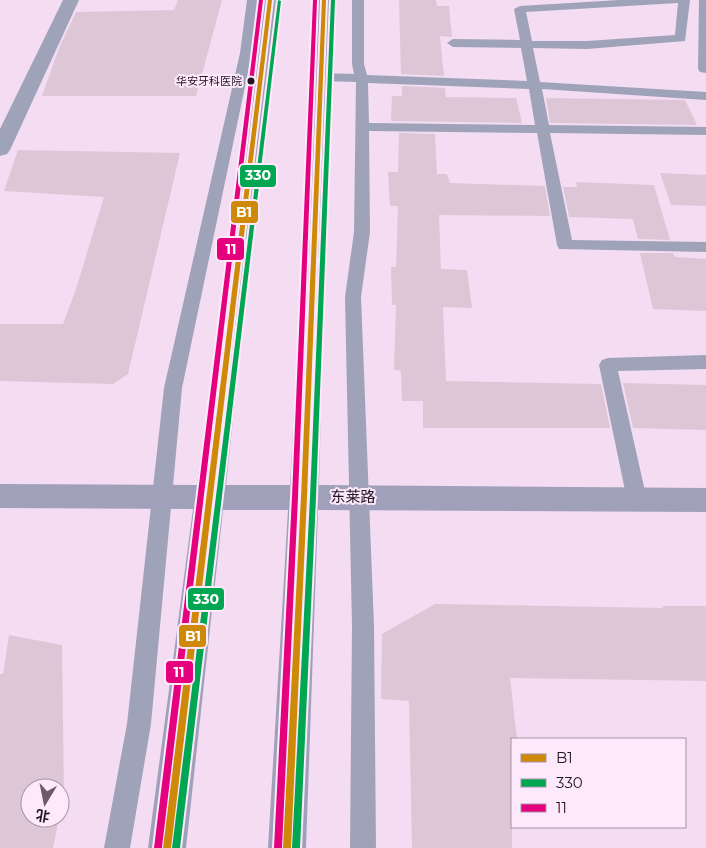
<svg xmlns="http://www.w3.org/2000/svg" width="706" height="848" font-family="Montserrat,'Noto Sans SC',sans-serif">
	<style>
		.building { fill: #ddc7d7 }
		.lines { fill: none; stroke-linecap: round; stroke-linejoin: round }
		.lane { fill: #9fa3b9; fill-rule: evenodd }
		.street { fill: #9fa3b9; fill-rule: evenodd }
		.secondary { fill: #a0a0ba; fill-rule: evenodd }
		.bus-1-casing { stroke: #fce9fb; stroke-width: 4 }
		.bus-2-casing { stroke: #fce9fb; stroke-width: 4 }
		.bus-3-casing { stroke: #fce9fb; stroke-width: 4 }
		.bus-1 { fill: #cd8907; fill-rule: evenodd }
		.bus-2 { fill: #00a651; fill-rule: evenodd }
		.bus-3 { fill: #e5007d; fill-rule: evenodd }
		.bus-dot { fill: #231323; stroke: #fce9fb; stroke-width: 2 }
		.labels { text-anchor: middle; stroke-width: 4; stroke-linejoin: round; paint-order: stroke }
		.far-bus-label { font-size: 11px; fill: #231323; stroke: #fce9fb; text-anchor: end }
		.street-label { font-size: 15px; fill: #231323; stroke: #fce9fb }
		.line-badge { stroke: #fce9fb; stroke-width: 2 }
		.badge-label { font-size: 14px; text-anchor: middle; font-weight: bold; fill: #fff }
	</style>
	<rect width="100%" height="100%" fill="#f4dcf3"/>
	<!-- building -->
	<g class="building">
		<polygon points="178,0 222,0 196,96 42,96 59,48 76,12 174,10"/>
		<polygon points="399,0 436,0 437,6 449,6 452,37 440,36 444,76 401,74"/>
		<polygon points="402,86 445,88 446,97 516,98 522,123 391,121 392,96 402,96"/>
		<polygon points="546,98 685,100 697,125 550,123"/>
		<polygon points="399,133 435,134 437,174 447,174 450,183 545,186 550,216 439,215 441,269 467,270 472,308 443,307 446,381 601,384 610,428 423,428 423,401 402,401 401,371 394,370 396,305 392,305 391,267 396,267 398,206 390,206 388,172 398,172"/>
		<polygon points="18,150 180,153 128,374 113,384 0,381 0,324 63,324 76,289 104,197 4,191"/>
		<polygon points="660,173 706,175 706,206 671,205"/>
		<polygon points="576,182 654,185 670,240 638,239 633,219 569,217 563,187 577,187"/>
		<polygon points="640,253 673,253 675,257 706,259 706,311 653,309"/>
		<polygon points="623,383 706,385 706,430 633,428"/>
		<polygon points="435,604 663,608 662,606 706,606 706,681 510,678 517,739 512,739 512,848 412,848 409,701 381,699 382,634"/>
		<polygon points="9,635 62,645 64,798 60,814 60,788 30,788 30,818 59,818 53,848 0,848 0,674 3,674"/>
	</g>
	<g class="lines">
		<!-- lane -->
		<g class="lane">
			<polygon points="247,0 259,0 252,53 182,388 151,724 130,848 104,848 127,724 164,388 240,53"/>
			<path d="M352,0H364V64L367,75L527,81L521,48L453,47L447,43L453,39L520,40L514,9L520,6L619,0H690L685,41L587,49L533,48L540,82L706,92V100L542,89L549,125L706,127V135L550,133L572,240L706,242V252L559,249L557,245L537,133L369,131L370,232L361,297L374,626L376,848H350L352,626L345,297L354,232L356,82L321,81L315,77L321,73L354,74L352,64ZM678,3L675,35L587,41H532L526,12ZM368,83L529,89L535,125L369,123Z"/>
			<polygon points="699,0 706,0 706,73 700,72 698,69"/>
			<polygon points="706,355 706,369 618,371 647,500 644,506 637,508 630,506 627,500 599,365 602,360 608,358"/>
		</g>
		<!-- street -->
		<polygon class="street" points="63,0 79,0 10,150 7,154 0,156 0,129"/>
		<!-- secondary -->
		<polygon class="secondary" points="262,0 278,0 226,485 290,485 316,0 332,0 319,485 706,488 706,512 318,510 306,848 268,848 288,510 223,510 186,848 148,848 193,509 0,508 0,484 197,485"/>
		<defs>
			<g id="bus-1">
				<polygon points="268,0 272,0 171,848 163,848"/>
				<polygon points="322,0 326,0 307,497 291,848 283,848 301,497"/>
			</g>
			<g id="bus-2">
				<polygon points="278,0 281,1 180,848 172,848"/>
				<polygon points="331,0 335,0 316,497 300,848 292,848 310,497"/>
			</g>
			<g id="bus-3">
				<polygon points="259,0 263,0 162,847 162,848 154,848"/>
				<polygon points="313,0 317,0 298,497 282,848 274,848 292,497"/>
			</g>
		</defs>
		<!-- bus-1 casing -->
		<use href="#bus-1" class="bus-1-casing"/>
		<!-- bus-2 casing -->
		<use href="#bus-2" class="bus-2-casing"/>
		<!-- bus-3 casing -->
		<use href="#bus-3" class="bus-3-casing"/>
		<!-- bus-1 -->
		<use href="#bus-1" class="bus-1"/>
		<!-- bus-2 -->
		<use href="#bus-2" class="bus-2"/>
		<!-- bus-3 -->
		<use href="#bus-3" class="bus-3"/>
	</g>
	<!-- markers -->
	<circle class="bus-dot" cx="251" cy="81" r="4.5"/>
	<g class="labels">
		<!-- far-bus labels -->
		<g class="far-bus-label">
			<text x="242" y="85">华安牙科医院</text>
		</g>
		<!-- street labels -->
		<g class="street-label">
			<text x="353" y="502">东莱路</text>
		</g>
	</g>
	<g class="line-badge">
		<rect x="239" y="164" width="38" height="24" rx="5" fill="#00a651"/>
		<rect x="230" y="200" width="29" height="24" rx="5" fill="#cd8907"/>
		<rect x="216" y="237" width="29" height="24" rx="5" fill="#e5007d"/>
		<rect x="187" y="587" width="38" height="24" rx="5" fill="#00a651"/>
		<rect x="178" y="624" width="29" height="24" rx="5" fill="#cd8907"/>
		<rect x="165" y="660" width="29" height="24" rx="5" fill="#e5007d"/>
	</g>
	<g class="badge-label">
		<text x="258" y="180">330</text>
		<text x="244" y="217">B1</text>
		<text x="231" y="254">11</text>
		<text x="206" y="604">330</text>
		<text x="193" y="641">B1</text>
		<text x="179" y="677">11</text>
	</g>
	<!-- legend -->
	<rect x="511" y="738" width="175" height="90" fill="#fce9fb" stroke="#a593a5"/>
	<rect x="521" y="754" width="25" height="8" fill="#cd8907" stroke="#a593a5"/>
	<text x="556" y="763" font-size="15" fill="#231323">B1</text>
	<rect x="521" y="779" width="25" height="8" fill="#00a651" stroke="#a593a5"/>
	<text x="556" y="788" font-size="15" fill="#231323">330</text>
	<rect x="521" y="804" width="25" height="8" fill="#e5007d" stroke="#a593a5"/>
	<text x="556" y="813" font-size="15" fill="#231323">11</text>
	<!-- north arrow -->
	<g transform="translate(45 803) rotate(190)"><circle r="24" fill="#fce9fb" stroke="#a593a5"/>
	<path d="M0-4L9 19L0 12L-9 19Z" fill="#6c596c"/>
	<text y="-8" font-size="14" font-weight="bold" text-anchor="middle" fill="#231323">北</text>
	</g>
</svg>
